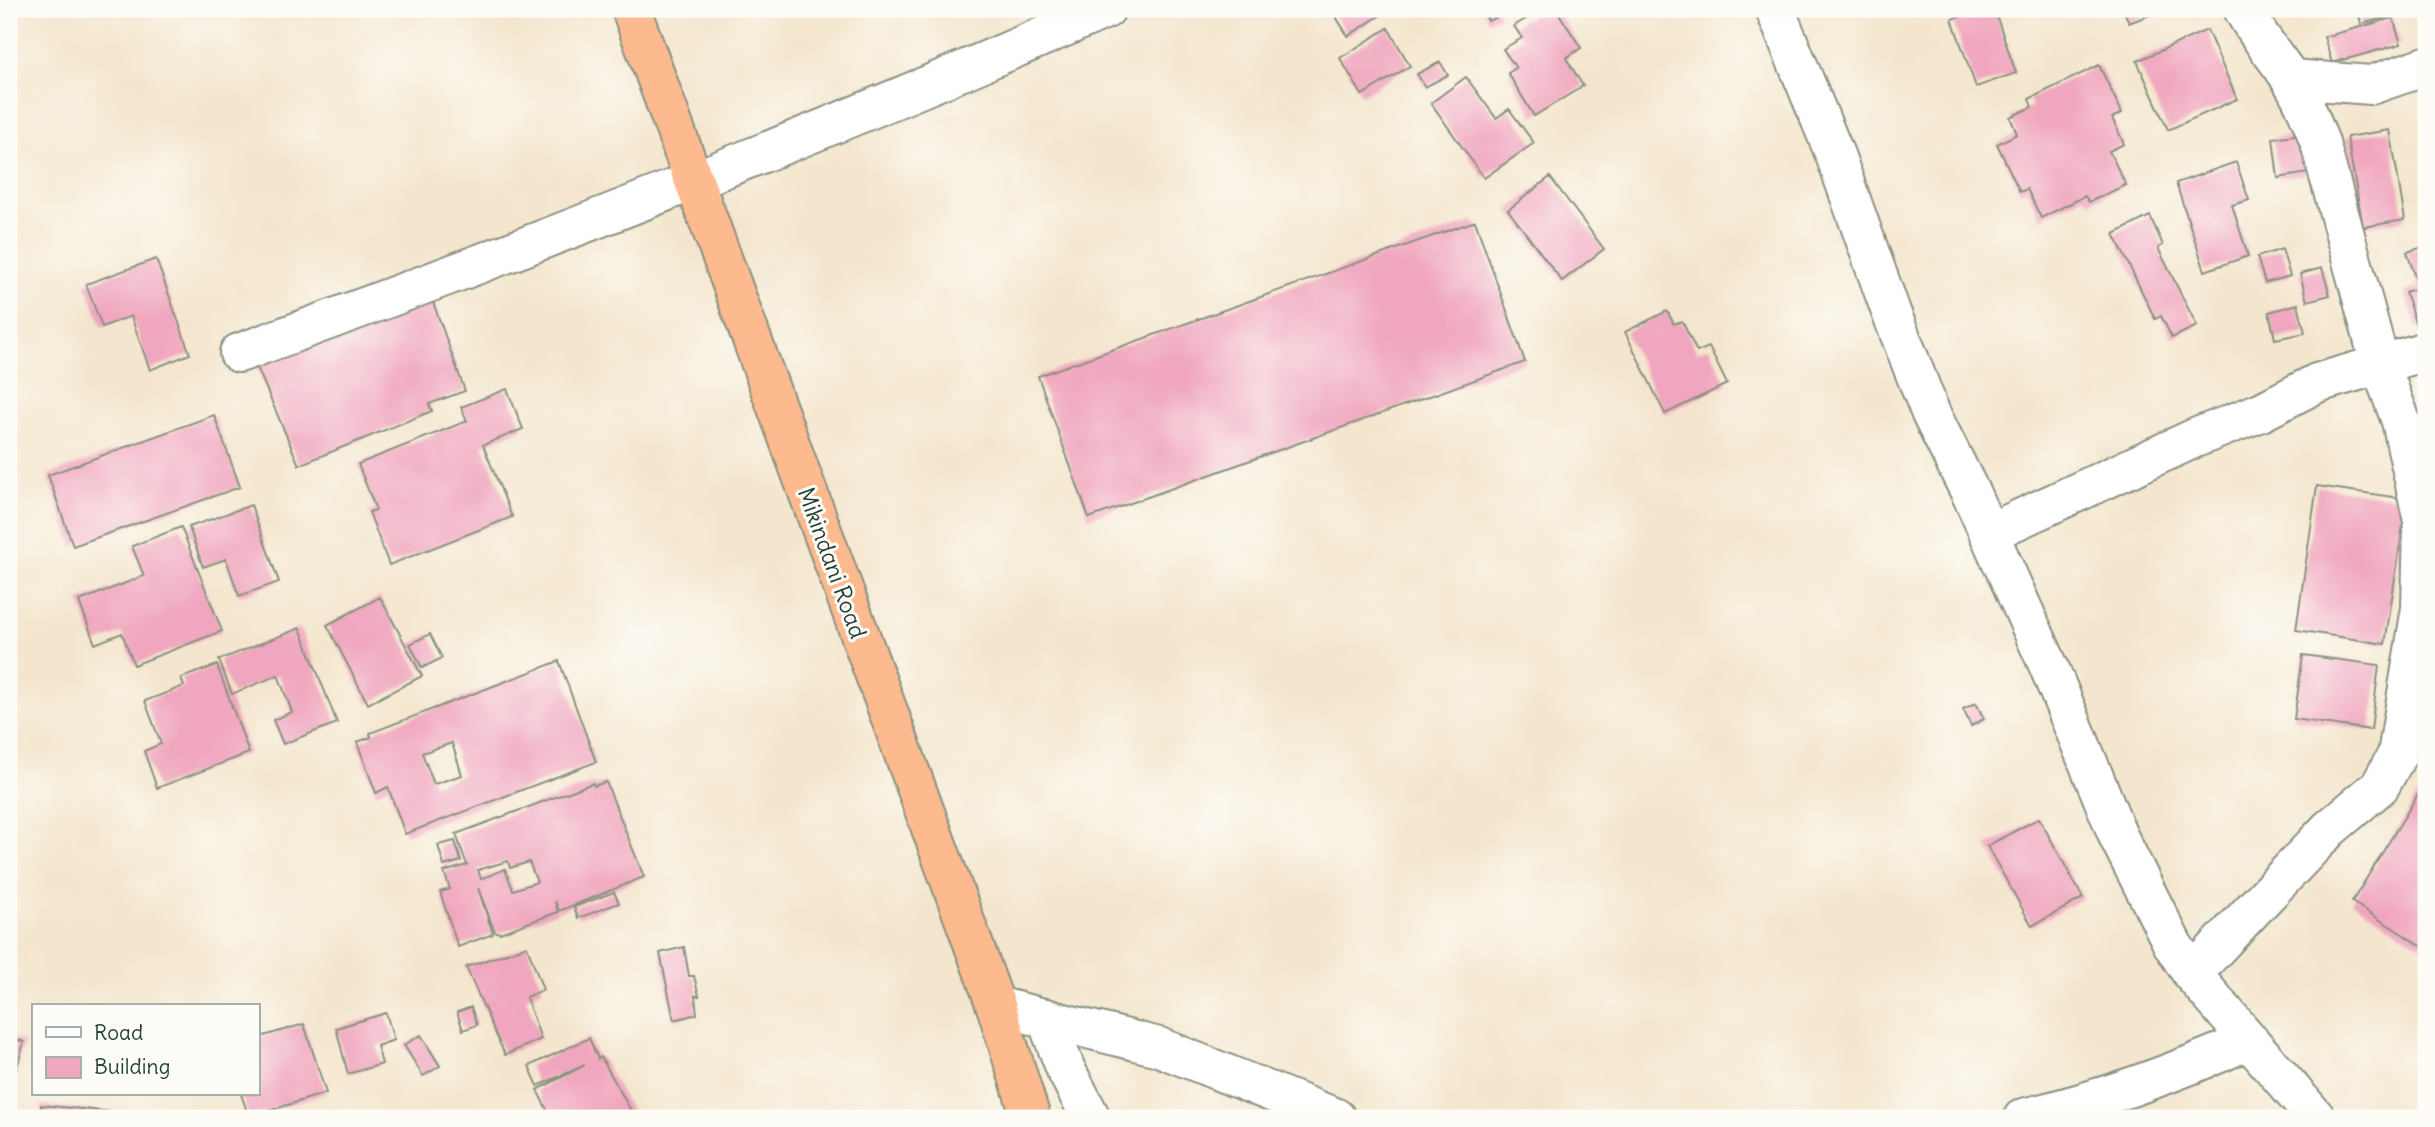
<svg xmlns="http://www.w3.org/2000/svg" width="2435" height="1127" font-family="Delius,sans-serif">
	<style>
		.building { fill: #f0a6be; fill-rule: evenodd }
		.lines { fill: none; stroke-linecap: round; stroke-linejoin: round }
		.minor-casing { stroke: #8a9281; stroke-width: 42 }
		.trunk-casing { stroke: #8a9281; stroke-width: 42 }
		.minor { stroke: #fff; stroke-width: 38 }
		.trunk { stroke: #fcba8e; stroke-width: 38 }
		.labels { text-anchor: middle; stroke-width: 6; stroke-linejoin: round; paint-order: stroke }
		.street-label { font-size: 23px; fill: #1f3d34; stroke: #fdfcf7 }
	</style>
	<rect width="100%" height="100%" fill="#fdfcf7"/>
	<filter id="ink" filterUnits="userSpaceOnUse"><feTurbulence type="fractalNoise" baseFrequency=".0143" numOctaves="2"/><feDisplacementMap in="SourceGraphic" scale="14" xChannelSelector="R" yChannelSelector="G"/><feConvolveMatrix kernelMatrix="1 2 1 2 8 2 1 2 1" color-interpolation-filters="sRGB"/></filter>
	<filter id="wash" filterUnits="userSpaceOnUse"><feTurbulence type="fractalNoise" baseFrequency=".00686" numOctaves="4" result="noise"/><feDisplacementMap in="SourceGraphic" scale="28" xChannelSelector="R" yChannelSelector="G"/><feGaussianBlur stdDeviation="1.57" result="paint"/><feColorMatrix in="noise" values="0 0 0 0 0 0 0 0 0 0 0 0 0 0 0 0 0 1.4 0 .05"/><feComposite in="paint" operator="in"/></filter>
	<g filter="url(#wash)">
		<rect width="100%" height="100%" fill="#f4e6ce"/>
		<g id="blocks">
			<!-- building -->
			<g class="building">
				<polygon points="907,9 927,9 909,15"/>
				<polygon points="1331,9 1390,9 1348,36"/>
				<polygon points="1483,9 1497,9 1500,16 1488,21"/>
				<polygon points="1542,9 1556,9 1581,48 1566,58 1583,86 1534,116 1508,73 1516,68 1503,49 1522,38 1514,26"/>
				<polygon points="1982,9 1994,9 2016,73 1976,87 1952,19"/>
				<polygon points="2123,9 2165,9 2129,23"/>
				<polygon points="2358,9 2394,9 2396,15 2361,24"/>
				<polygon points="2393,18 2401,44 2332,63 2324,37"/>
				<polygon points="1388,28 1410,66 1362,95 1340,58"/>
				<polygon points="2207,30 2237,99 2168,130 2137,61"/>
				<polygon points="1440,62 1448,75 1425,87 1417,74"/>
				<polygon points="2099,65 2122,113 2112,118 2124,144 2109,151 2126,185 2089,202 2085,196 2041,218 2027,189 2020,192 1997,144 2017,134 2010,117 2032,107 2029,99"/>
				<polygon points="1466,77 1496,118 1509,109 1534,143 1484,178 1431,103"/>
				<polygon points="2390,130 2405,220 2363,227 2347,137"/>
				<polygon points="2309,133 2315,172 2278,178 2273,138"/>
				<polygon points="2236,162 2249,200 2232,205 2248,256 2205,271 2176,183"/>
				<polygon points="1550,177 1604,249 1562,281 1508,210"/>
				<polygon points="2150,216 2163,245 2158,248 2197,326 2172,338 2161,316 2155,319 2114,234"/>
				<polygon points="1475,221 1525,362 1089,518 1038,376"/>
				<polygon points="2426,246 2426,325 2417,328 2405,292 2419,288 2407,252"/>
				<polygon points="2282,249 2290,276 2265,283 2257,257"/>
				<polygon points="156,259 190,354 150,370 131,316 102,327 86,284"/>
				<polygon points="2322,268 2330,295 2307,301 2300,274"/>
				<polygon points="433,302 465,391 429,404 432,411 299,465 256,365"/>
				<polygon points="2298,304 2305,333 2275,339 2269,312"/>
				<polygon points="1667,311 1674,324 1682,321 1697,352 1709,347 1727,384 1665,414 1625,332"/>
				<polygon points="507,389 523,429 483,445 512,517 389,565 369,512 376,510 358,464 467,421 461,407"/>
				<polygon points="214,415 240,487 73,546 48,475"/>
				<polygon points="2317,486 2407,499 2385,644 2296,630"/>
				<polygon points="251,505 279,582 239,596 226,559 203,567 189,527"/>
				<polygon points="181,527 222,631 134,665 122,633 95,644 79,601 144,576 132,546"/>
				<polygon points="380,597 422,676 368,704 327,625"/>
				<polygon points="300,628 337,723 283,744 273,720 292,712 278,675 232,694 219,660"/>
				<polygon points="430,634 442,658 422,668 410,644"/>
				<polygon points="2303,655 2379,665 2371,730 2294,719"/>
				<path d="M559,661L596,762L405,834L388,787L376,793L357,742L371,737L370,733ZM452,743L462,775L434,784L422,753Z"/>
				<polygon points="217,665 249,753 157,788 144,751 161,744 145,701 184,686 181,678"/>
				<polygon points="1976,703 1984,719 1971,726 1963,709"/>
				<path d="M606,782L644,877L559,911L555,901L558,912L500,933L495,932L478,888L493,934L458,947L440,892L450,889L444,872L467,865L456,834L593,783L594,786ZM508,861L510,868L529,862L537,882L513,890L505,869L481,879L478,870Z"/>
				<polygon points="2419,793 2426,797 2426,949 2352,902"/>
				<polygon points="2039,818 2083,898 2032,926 1987,846"/>
				<polygon points="455,841 461,861 444,866 438,845"/>
				<polygon points="614,892 619,903 578,918 574,907"/>
				<polygon points="527,946 543,990 526,997 541,1039 505,1055 466,967"/>
				<polygon points="684,947 689,976 694,976 699,996 695,996 697,1014 674,1020 660,953"/>
				<polygon points="471,1007 477,1025 463,1030 457,1012"/>
				<polygon points="386,1013 394,1040 377,1046 382,1064 348,1074 336,1028"/>
				<polygon points="304,1024 326,1093 249,1117 241,1094 257,1094 257,1038"/>
				<polygon points="421,1035 440,1066 423,1076 404,1045"/>
				<polygon points="9,1037 24,1042 10,1093 9,1093"/>
				<polygon points="589,1038 598,1059 601,1057 635,1118 551,1118 537,1090 585,1065 538,1086 529,1066"/>
				<polygon points="41,1105 132,1114 131,1118 41,1118"/>
			</g>
		</g>
	</g>
	<g filter="url(#ink)">
		<use href="#blocks" fill-opacity="0" stroke="#8a9281" stroke-width="2"/>
		<g class="lines">
			<defs>
				<g id="minor">
					<polyline points="1775,9 1835,155 1891,312 1931,414 1972,496 2049,667 2119,838 2173,945 2192,974 2316,1118"/>
					<polyline points="2291,79 2371,85 2426,66"/>
					<path d="M239,353C531,247 821,134 1106,9"/>
					<polyline points="1989,533 2195,438 2261,412 2317,383 2426,351"/>
					<path d="M2192,974L2329,829L2380,786L2397,755L2421,608L2423,521L2401,421L2380,364L2320,143C2312,121 2303,98 2290,78C2274,54 2256,34 2243,9"/>
					<polyline points="996,1006 1159,1047 1336,1118"/>
					<polyline points="1046,1018 1066,1070 1091,1118"/>
					<path d="M2023,1118C2102,1100 2173,1074 2247,1041"/>
				</g>
				<polyline id="trunk" points="631,9 996,1006 1031,1118"/>
			</defs>
			<!-- minor casing -->
			<use href="#minor" class="minor-casing"/>
			<!-- trunk casing -->
			<use href="#trunk" class="trunk-casing"/>
			<!-- minor -->
			<use href="#minor" class="minor"/>
			<!-- trunk -->
			<use href="#trunk" class="trunk"/>
		</g>
	</g>
	<g class="labels">
		<!-- street labels -->
		<g class="street-label">
			<text transform="translate(832 563) rotate(70)" y="8">Mikindani Road</text>
		</g>
	</g>
	<!-- margin -->
	<rect width="2435" height="1127" fill="none" stroke="#fdfcf7" stroke-width="35"/>
	<!-- legend -->
	<rect x="32" y="1004" width="228" height="91" fill="#fdfcf7" stroke="#a4b0a9" stroke-width="2"/>
	<rect x="46" y="1027" width="35" height="10" fill="#ffffff" stroke="#a4b0a9" stroke-width="2"/>
	<text x="94" y="1040" font-size="21" fill="#1f3d34">Road</text>
	<rect x="46" y="1057" width="35" height="21" fill="#f0a6be" stroke="#a4b0a9" stroke-width="2"/>
	<text x="94" y="1074" font-size="21" fill="#1f3d34">Building</text>
</svg>
